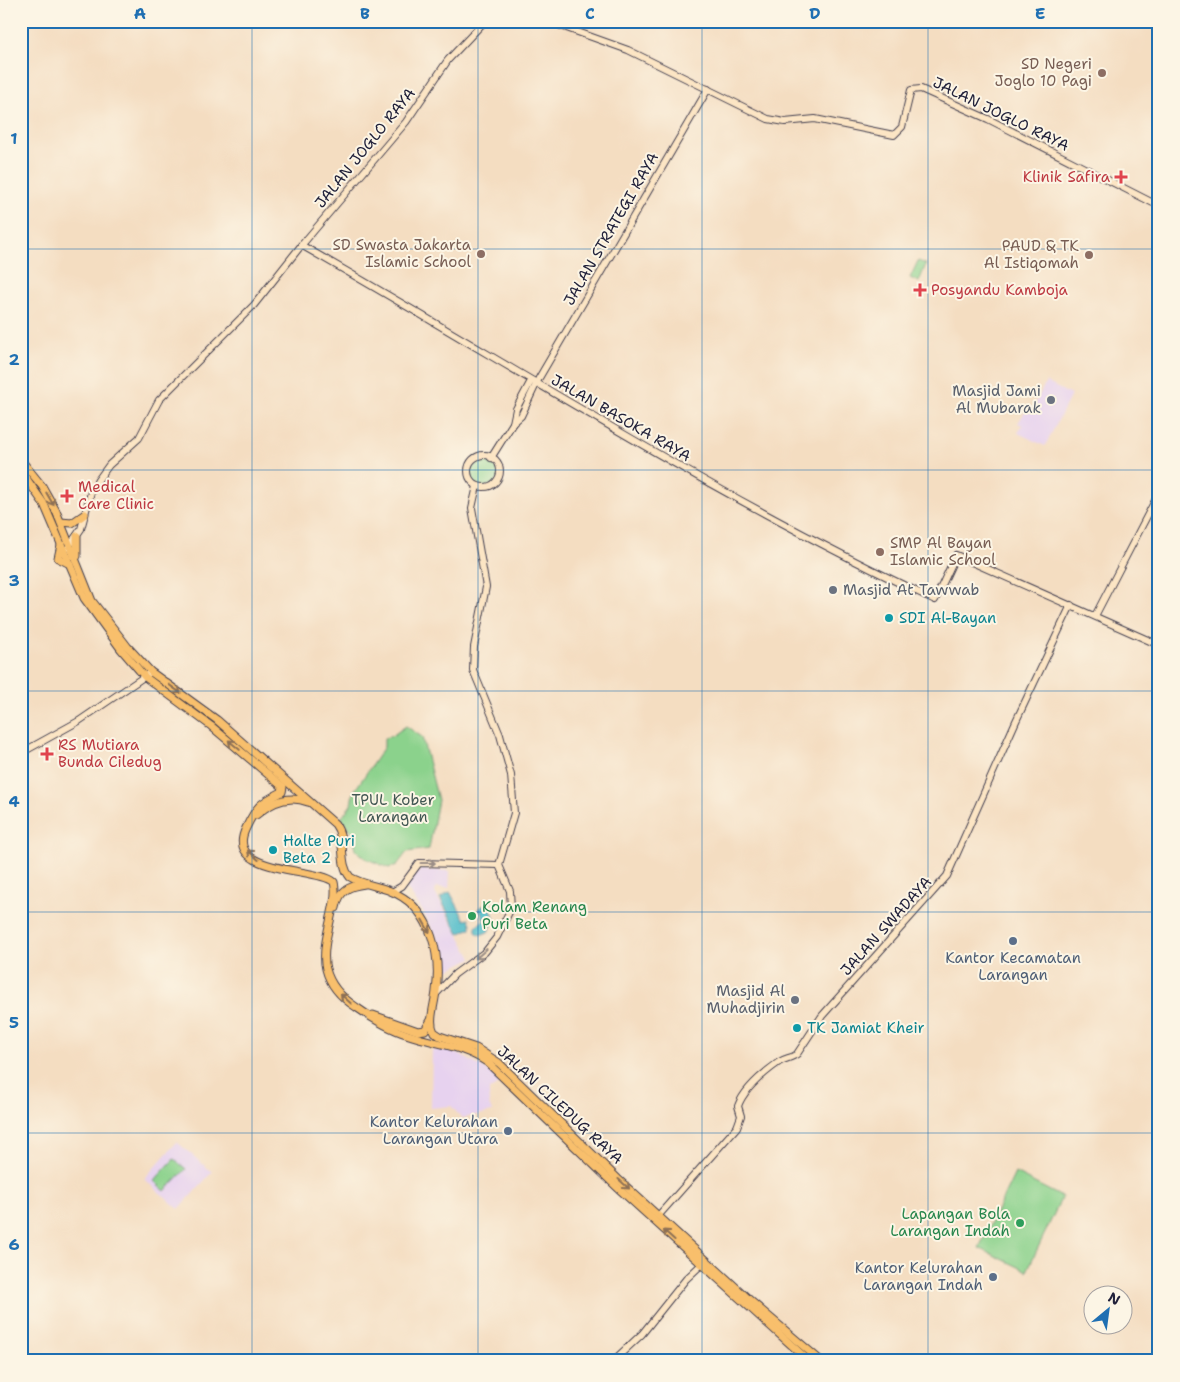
<svg xmlns="http://www.w3.org/2000/svg" width="1180" height="1382" font-family="'Shantell Sans',sans-serif">
	<style>
		.built { fill: #e7d2ef }
		.green { fill: #8bd28c; stroke: #567a64 }
		.water { fill: #4ebbc9; stroke: #386e82 }
		.lines { fill: none; stroke-linecap: round; stroke-linejoin: round }
		.secondary-casing { stroke: #423e4f; stroke-width: 8 }
		.primary-casing { stroke: #423e4f; stroke-width: 9 }
		.secondary { stroke: #fce5c4; stroke-width: 6 }
		.primary { stroke: #f8bf6c; stroke-width: 7 }
		.oneway { stroke: #8d7054 }
		.oneway2 { stroke: #9a8d86 }
		.grid { fill: none; stroke: #1f6fb2; stroke-width: 1; stroke-opacity: 0.55 }
		.education-dot { fill: #8d6e63; stroke: #fcf5e5; stroke-width: 2 }
		.health-dot { fill: #e0444e; stroke: #fcf5e5; stroke-width: 2 }
		.worship-dot { fill: #6b7280; stroke: #fcf5e5; stroke-width: 2 }
		.culture-dot { fill: #0f9aa8; stroke: #fcf5e5; stroke-width: 2 }
		.leisure-dot { fill: #2e9e5b; stroke: #fcf5e5; stroke-width: 2 }
		.service-dot { fill: #5c6f8a; stroke: #fcf5e5; stroke-width: 2 }
		.labels { text-anchor: middle; stroke-width: 4; stroke-linejoin: round; paint-order: stroke }
		.education-label { font-size: 15px; fill: #785e54; stroke: #fcf5e5; text-anchor: end }
		.street-label { font-size: 15px; fill: #22223b; stroke: #fcf5e5 }
		.health-label { font-size: 15px; fill: #be3a42; stroke: #fcf5e5; text-anchor: start }
		.worship-label { font-size: 15px; fill: #5b616d; stroke: #fcf5e5; text-anchor: end }
		.culture-label { font-size: 15px; fill: #0d838f; stroke: #fcf5e5; text-anchor: start }
		.park-label { font-size: 15px; fill: #425753; stroke: #fcf5e5 }
		.leisure-label { font-size: 15px; fill: #27864d; stroke: #fcf5e5; text-anchor: start }
		.service-label { font-size: 15px; fill: #4e5e75; stroke: #fcf5e5; text-anchor: end }
		.neatline { fill: none; stroke: #1f6fb2; stroke-width: 2 }
		.grid-label { font-size: 16px; text-anchor: middle; font-weight: bold; fill: #1f6fb2 }
	</style>
	<rect width="100%" height="100%" fill="#fcf5e5"/>
	<filter id="ink" filterUnits="userSpaceOnUse"><feTurbulence type="fractalNoise" baseFrequency=".02" numOctaves="2"/><feDisplacementMap in="SourceGraphic" scale="10" xChannelSelector="R" yChannelSelector="G"/><feConvolveMatrix kernelMatrix="1 2 1 2 8 2 1 2 1" color-interpolation-filters="sRGB"/></filter>
	<filter id="wash" filterUnits="userSpaceOnUse"><feTurbulence type="fractalNoise" baseFrequency=".0096" numOctaves="4" result="noise"/><feDisplacementMap in="SourceGraphic" scale="20" xChannelSelector="R" yChannelSelector="G"/><feGaussianBlur stdDeviation="1.12" result="paint"/><feColorMatrix in="noise" values="0 0 0 0 0 0 0 0 0 0 0 0 0 0 0 0 0 1.4 0 .05"/><feComposite in="paint" operator="in"/></filter>
	<g filter="url(#wash)">
		<rect width="100%" height="100%" fill="#f4ddc1"/>
		<!-- built -->
		<g class="built">
			<polygon points="1046,382 1071,395 1045,446 1018,433 1022,425 1018,423 1028,407 1032,409"/>
			<polygon points="421,869 450,871 449,888 436,887 435,893 472,958 446,971 440,943 422,910 405,886"/>
			<polygon points="432,1050 447,1050 460,1055 492,1073 501,1082 489,1090 489,1104 492,1112 462,1118 451,1106 431,1108"/>
			<polygon points="177,1142 212,1172 179,1209 144,1179"/>
		</g>
		<!-- green -->
		<g class="green">
			<polygon points="918,261 926,264 919,282 910,278"/>
			<circle cx="484" cy="471" r="16"/>
			<polygon points="406,726 422,737 438,800 429,849 407,852 397,865 389,868 367,859 356,850 353,833 341,818 351,805 353,793 384,747 384,738 392,736"/>
			<polygon points="174,1159 186,1169 165,1191 154,1181"/>
			<polygon points="1015,1173 1062,1197 1027,1271 979,1248"/>
		</g>
		<!-- water -->
		<g class="water">
			<polygon points="450,892 465,920 469,919 471,924 471,928 459,934 440,898"/>
			<polygon points="485,904 490,906 495,920 488,932 480,935 476,932 476,927 484,919 479,909"/>
		</g>
	</g>
	<g filter="url(#ink)">
		<g class="lines">
			<defs>
				<g id="secondary">
					<polyline points="547,21 628,50 768,119 785,122 815,119 894,135 902,127 911,90 921,89 988,119 1159,206"/>
					<path d="M301,245C512,365 715,497 935,600L956,555L1159,645"/>
					<polyline points="513,423 516,409 531,381 534,382"/>
					<circle cx="484" cy="471" r="16"/>
					<polyline points="491,458 513,423 521,416 539,378 708,89"/>
					<polyline points="67,549 81,529 91,492 98,480 109,465 139,438 159,400 254,305 300,247 406,122 448,60 485,21"/>
					<polyline points="1095,616 1159,493"/>
					<polyline points="21,753 79,721 148,674"/>
					<polyline points="392,892 402,886 419,863 499,865"/>
					<polyline points="436,994 455,974 485,952 497,937 511,908 510,891 499,865 514,813 511,775 500,735 473,670 474,647 486,587 472,508 477,486"/>
					<path d="M659,1215L737,1127L741,1116L738,1106C744,1089 765,1072 779,1062C785,1058 792,1058 797,1054L822,1016L947,876L1016,721L1071,605"/>
					<polyline points="613,1361 642,1334 686,1279 702,1264"/>
				</g>
				<g id="primary">
					<path d="M21,460L42,486L56,511L92,601L127,646L151,672L217,720L335,824C347,840 338,863 350,877C365,886 383,886 397,894C432,912 441,956 436,991C435,1004 428,1021 434,1032L440,1036L476,1048L499,1063L618,1179L753,1303L821,1361"/>
					<path d="M21,471L44,504L84,598L121,649L145,677L211,726L283,787L282,792C260,803 257,805 246,828C223,875 318,867 334,882C340,902 319,943 326,969C330,985 342,998 356,1007C373,1019 389,1029 409,1035C436,1044 465,1046 488,1063L619,1189L809,1361"/>
					<polyline points="61,522 72,523 85,514"/>
					<polyline points="77,536 77,556"/>
					<polyline points="61,545 58,558 70,564"/>
					<path d="M256,815C271,802 288,794 308,802"/>
					<path d="M336,908C339,891 348,886 365,884"/>
					<polyline points="373,1015 418,1031 425,1030 431,1020"/>
				</g>
			</defs>
			<!-- secondary casing -->
			<use href="#secondary" class="secondary-casing"/>
			<!-- primary casing -->
			<use href="#primary" class="primary-casing"/>
			<!-- secondary -->
			<use href="#secondary" class="secondary"/>
			<!-- primary -->
			<use href="#primary" class="primary"/>
		</g>
		<!-- one-way arrows -->
		<defs><path id="oneway-shaft" d="M-6 0H5M1.5-3L5.5 0L1.5 3" fill="none" stroke-width="1.6" stroke-linecap="round" stroke-linejoin="round" transform="scale(1.25)"/></defs>
		<g class="oneway">
			<use href="#oneway-shaft" transform="translate(50 499) rotate(60)"/>
			<use href="#oneway-shaft" transform="translate(175 689) rotate(36)"/>
			<use href="#oneway-shaft" transform="translate(234 745) rotate(-140)"/>
			<use href="#oneway-shaft" transform="translate(253 855) rotate(-138)"/>
			<use href="#oneway-shaft" transform="translate(426 926) rotate(60)"/>
			<use href="#oneway-shaft" transform="translate(346 999) rotate(-138)"/>
			<use href="#oneway-shaft" transform="translate(624 1184) rotate(42)"/>
			<use href="#oneway-shaft" transform="translate(669 1235) rotate(-138)"/>
		</g>
		<g class="oneway2">
			<use href="#oneway-shaft" transform="translate(428 863)"/>
			<use href="#oneway-shaft" transform="translate(481 954) rotate(139)"/>
		</g>
	</g>
	<!-- grid -->
	<path class="grid" d="M252,21V1361M478,21V1361M702,21V1361M928,21V1361M21,249H1159M21,470H1159M21,691H1159M21,912H1159M21,1133H1159"/>
	<!-- markers -->
	<g class="education-dot">
		<circle cx="1102" cy="73" r="5"/>
		<circle cx="481" cy="254" r="5"/>
		<circle cx="1089" cy="255" r="5"/>
		<circle cx="880" cy="552" r="5"/>
	</g>
	<g class="health-dot">
		<path d="M1118.5 169.5h5v5h5v5h-5v5h-5v-5h-5v-5h5z"/>
		<path d="M917.5 282.5h5v5h5v5h-5v5h-5v-5h-5v-5h5z"/>
		<path d="M64.5 488.5h5v5h5v5h-5v5h-5v-5h-5v-5h5z"/>
		<path d="M44.5 746.5h5v5h5v5h-5v5h-5v-5h-5v-5h5z"/>
	</g>
	<g class="worship-dot">
		<circle cx="1051" cy="400" r="5"/>
		<circle cx="833" cy="590" r="5"/>
		<circle cx="795" cy="1000" r="5"/>
	</g>
	<g class="culture-dot">
		<circle cx="889" cy="618" r="5"/>
		<circle cx="273" cy="850" r="5"/>
		<circle cx="797" cy="1028" r="5"/>
	</g>
	<g class="leisure-dot">
		<circle cx="472" cy="916" r="5"/>
		<circle cx="1020" cy="1223" r="5"/>
	</g>
	<g class="service-dot">
		<circle cx="1013" cy="941" r="5"/>
		<circle cx="508" cy="1131" r="5"/>
		<circle cx="993" cy="1277" r="5"/>
	</g>
	<g class="labels">
		<!-- education labels -->
		<g class="education-label">
			<text x="1092" y="69">SD Negeri<tspan x="1092" dy="17">Joglo 10 Pagi</tspan></text>
			<text x="471" y="250">SD Swasta Jakarta<tspan x="471" dy="17">Islamic School</tspan></text>
			<text x="1079" y="251">PAUD &amp; TK<tspan x="1079" dy="17">Al Istiqomah</tspan></text>
			<text x="890" y="548" text-anchor="start">SMP Al Bayan<tspan x="890" dy="17">Islamic School</tspan></text>
		</g>
		<!-- street labels -->
		<g class="street-label">
			<text transform="translate(1001 114) rotate(26)" y="5">JALAN JOGLO RAYA</text>
			<text transform="translate(365 148) rotate(-51)" y="5">JALAN JOGLO RAYA</text>
			<text transform="translate(611 229) rotate(-60)" y="5">JALAN STRATEGI RAYA</text>
			<text transform="translate(621 418) rotate(30)" y="5">JALAN BASOKA RAYA</text>
			<text transform="translate(886 926) rotate(-48)" y="5">JALAN SWADAYA</text>
			<text transform="translate(560 1105) rotate(43)" y="5">JALAN CILEDUG RAYA</text>
		</g>
		<!-- health labels -->
		<g class="health-label">
			<text x="1110" y="182" text-anchor="end">Klinik Safira</text>
			<text x="931" y="295">Posyandu Kamboja</text>
			<text x="78" y="492">Medical<tspan x="78" dy="17">Care Clinic</tspan></text>
			<text x="58" y="750">RS Mutiara<tspan x="58" dy="17">Bunda Ciledug</tspan></text>
		</g>
		<!-- worship labels -->
		<g class="worship-label">
			<text x="1041" y="396">Masjid Jami<tspan x="1041" dy="17">Al Mubarak</tspan></text>
			<text x="843" y="595" text-anchor="start">Masjid At Tawwab</text>
			<text x="785" y="996">Masjid Al<tspan x="785" dy="17">Muhadjirin</tspan></text>
		</g>
		<!-- culture labels -->
		<g class="culture-label">
			<text x="899" y="623">SDI Al-Bayan</text>
			<text x="283" y="846">Halte Puri<tspan x="283" dy="17">Beta 2</tspan></text>
			<text x="807" y="1033">TK Jamiat Kheir</text>
		</g>
		<!-- park labels -->
		<g class="park-label">
			<text x="393" y="805">TPUL Kober<tspan x="393" dy="17">Larangan</tspan></text>
		</g>
		<!-- leisure labels -->
		<g class="leisure-label">
			<text x="482" y="912">Kolam Renang<tspan x="482" dy="17">Puri Beta</tspan></text>
			<text x="1010" y="1219" text-anchor="end">Lapangan Bola<tspan x="1010" dy="17">Larangan Indah</tspan></text>
		</g>
		<!-- service labels -->
		<g class="service-label">
			<text x="1013" y="963" text-anchor="middle">Kantor Kecamatan<tspan x="1013" dy="17">Larangan</tspan></text>
			<text x="498" y="1127">Kantor Kelurahan<tspan x="498" dy="17">Larangan Utara</tspan></text>
			<text x="983" y="1273">Kantor Kelurahan<tspan x="983" dy="17">Larangan Indah</tspan></text>
		</g>
	</g>
	<!-- margin -->
	<rect width="1180" height="1382" fill="none" stroke="#fcf5e5" stroke-width="55"/>
	<!-- north arrow -->
	<g transform="translate(1108 1310) rotate(29)"><circle r="24" fill="#fcf5e5" stroke="#a5a1a1"/>
	<path d="M0-4L9 19L0 12L-9 19Z" fill="#1f6fb2"/>
	<text y="-8" font-size="14" font-weight="bold" text-anchor="middle" fill="#22223b">N</text>
	</g>
	<rect x="28" y="28" width="1124" height="1326" class="neatline"/>
	<g class="grid-label">
		<text x="140" y="19">A</text>
		<text x="365" y="19">B</text>
		<text x="590" y="19">C</text>
		<text x="815" y="19">D</text>
		<text x="1040" y="19">E</text>
		<text x="14" y="144">1</text>
		<text x="14" y="365">2</text>
		<text x="14" y="586">3</text>
		<text x="14" y="807">4</text>
		<text x="14" y="1028">5</text>
		<text x="14" y="1250">6</text>
	</g>
</svg>
